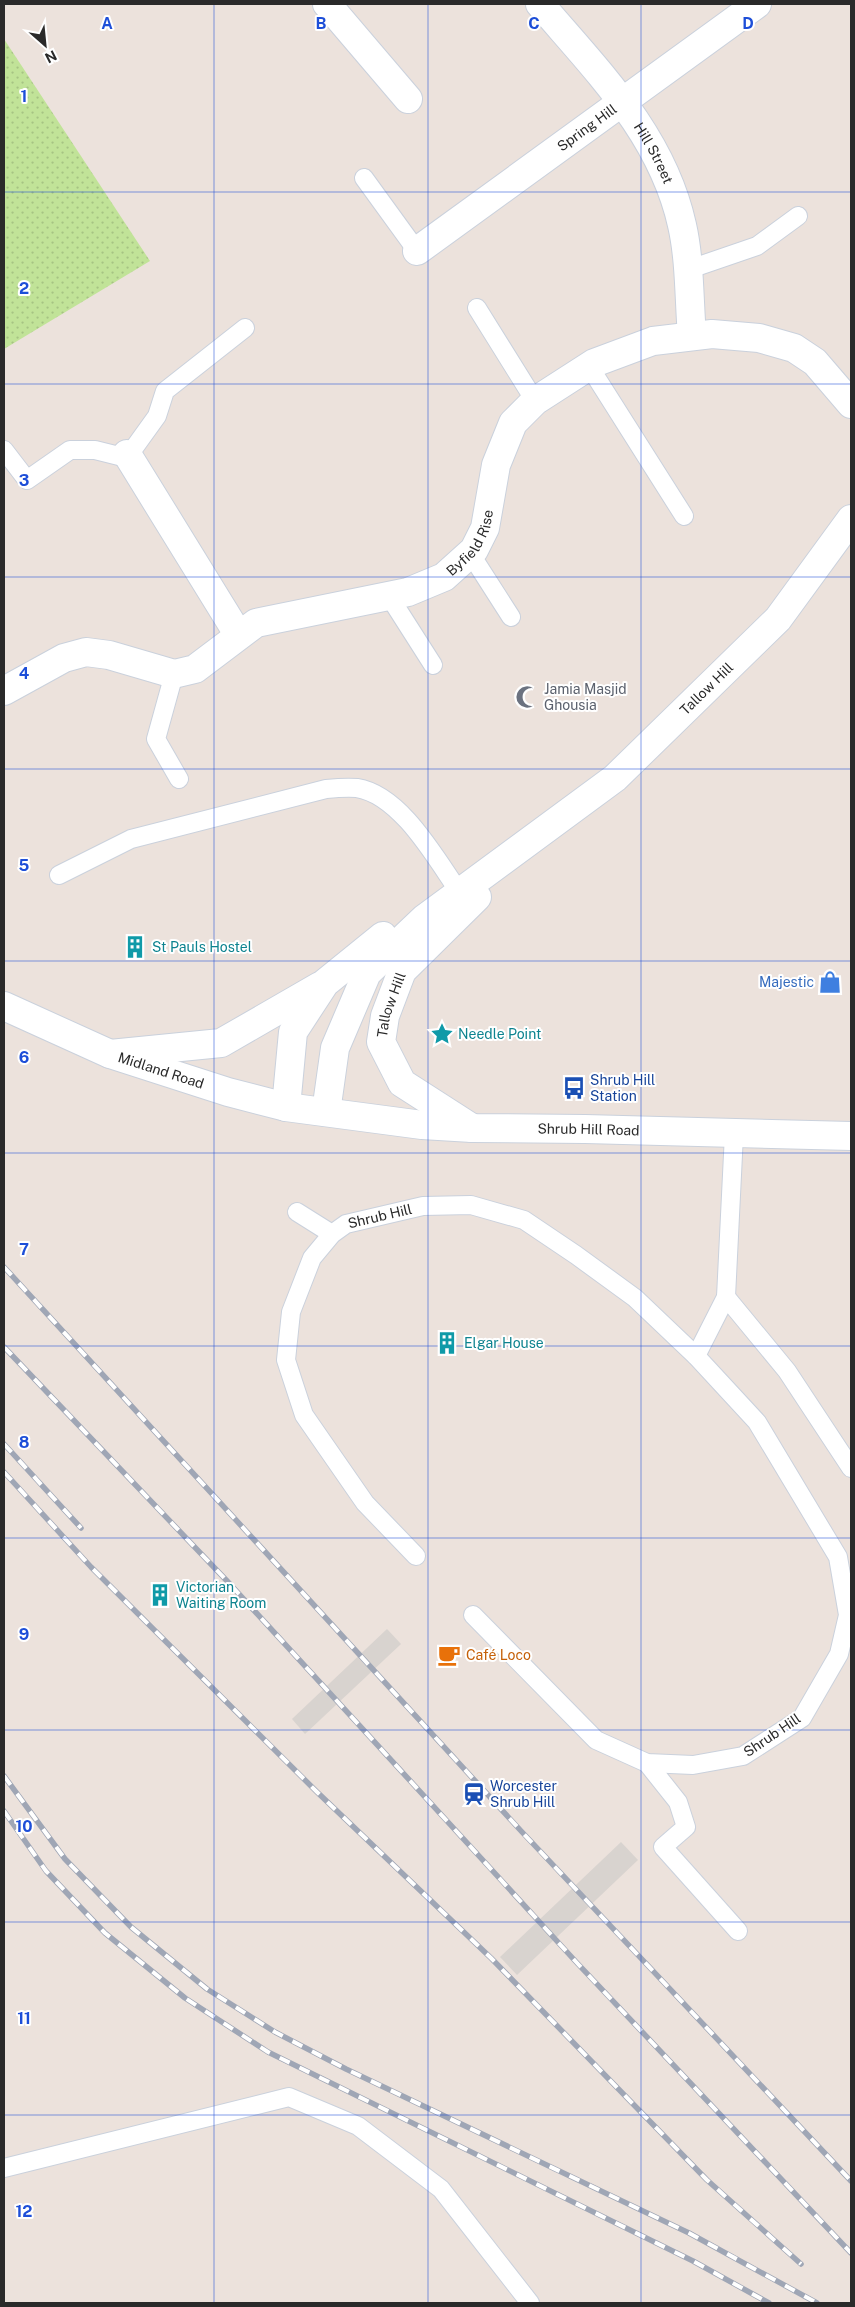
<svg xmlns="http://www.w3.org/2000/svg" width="855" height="2307" font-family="'Public Sans',sans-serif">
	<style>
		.grass { fill: url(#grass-dots) }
		.plaza { fill: #d8d3cf }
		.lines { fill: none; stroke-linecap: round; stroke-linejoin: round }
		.service-casing { stroke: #cad1dc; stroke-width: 20 }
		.minor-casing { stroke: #cad1dc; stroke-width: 30 }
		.tertiary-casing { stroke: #cad1dc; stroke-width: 30 }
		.secondary-casing { stroke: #cad1dc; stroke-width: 30 }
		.service { stroke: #fff; stroke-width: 18 }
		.minor { stroke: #fff; stroke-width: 28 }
		.tertiary { stroke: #fff; stroke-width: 28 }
		.secondary { stroke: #fff; stroke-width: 28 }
		.rail-casing { stroke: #9fa6b5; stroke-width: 5.5 }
		.rail { stroke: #fff; stroke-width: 4; stroke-dasharray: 11; stroke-linecap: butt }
		.grid { fill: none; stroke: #1d4ed8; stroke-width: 1; stroke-opacity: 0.55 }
		.labels { text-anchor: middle; stroke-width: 4; stroke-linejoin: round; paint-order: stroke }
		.street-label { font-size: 14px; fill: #2a2a2a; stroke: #fff }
		.worship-label { font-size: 14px; fill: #5b616d; stroke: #fff; text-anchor: start }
		.culture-label { font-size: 14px; fill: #0d838f; stroke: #fff; text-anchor: start }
		.shop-label { font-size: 14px; fill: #366cbe; stroke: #fff; text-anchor: end }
		.transit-label { font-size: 14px; fill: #164399; stroke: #fff; text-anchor: start }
		.food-label { font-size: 14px; fill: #c56008; stroke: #fff; text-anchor: start }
		.grid-label { font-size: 16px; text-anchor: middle; font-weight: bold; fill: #1d4ed8; stroke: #fff; stroke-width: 4; stroke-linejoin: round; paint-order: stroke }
	</style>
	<defs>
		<pattern id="grass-dots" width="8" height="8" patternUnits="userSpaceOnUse" patternTransform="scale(1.25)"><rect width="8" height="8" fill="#c1e398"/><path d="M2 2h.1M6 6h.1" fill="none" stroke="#a6c383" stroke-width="1.8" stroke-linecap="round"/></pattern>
	</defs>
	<rect width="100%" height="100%" fill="#ece2dc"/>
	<!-- grass -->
	<polygon class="grass" points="4,39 150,261 4,349"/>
	<!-- plaza -->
	<g class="plaza">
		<polygon points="387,1629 401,1644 305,1734 292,1719"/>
		<polygon points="621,1842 638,1860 517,1975 500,1957"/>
	</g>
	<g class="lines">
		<defs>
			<g id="service">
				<polyline points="364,178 417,251"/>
				<polyline points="687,270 757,246 798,216"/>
				<polyline points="477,308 535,401"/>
				<polyline points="589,366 684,516"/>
				<polyline points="4,450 27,480 70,450 95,450 119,456 127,454 134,448 157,416 165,391 245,328"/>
				<polyline points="470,553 511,617"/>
				<polyline points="389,596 433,665"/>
				<polyline points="174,674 156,739 179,779"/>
				<path d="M59,875L131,839L326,789C336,788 347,787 357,788C401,795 436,859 460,893"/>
				<polyline points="297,1212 332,1234"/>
				<polyline points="726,1297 787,1371 851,1468"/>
				<polyline points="696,1356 726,1297 734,1134"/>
				<path id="s1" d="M416,1556L365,1503L304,1415L286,1360L291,1312L312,1258L332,1234L346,1224L423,1206L471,1205L524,1220L576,1255L635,1298L696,1356L757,1422L838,1557L848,1615L839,1654L802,1718L743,1756L693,1765L647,1763L596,1740L473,1615"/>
				<polyline points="647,1763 678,1802 686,1827 663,1847 738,1931"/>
				<polyline points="4,2168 289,2097 358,2126 441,2189 530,2303"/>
			</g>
			<g id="minor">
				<polyline points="327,4 408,99"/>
				<path id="s2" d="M540,4C598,72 662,135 682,225C690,260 689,300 692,336"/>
				<path id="s3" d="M417,251L757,4"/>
				<polyline points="127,454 238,634"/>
				<path id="s4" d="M4,691L64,658L86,652L109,655L174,674L195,669L256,623L408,592L444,577L474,550L485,528L496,465L513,423L535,401L594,363L653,341L712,334L759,338L794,348L815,362L851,404"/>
			</g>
			<g id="tertiary">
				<polyline points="110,1054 221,1043 320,986"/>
				<polyline points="286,1107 293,1032 325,983 383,936"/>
				<path id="s5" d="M326,1112L335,1048L367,973L425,918L615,778L778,619L851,519"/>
				<path id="s6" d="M472,1128L402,1083L381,1042L385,1016L402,971L477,897"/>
			</g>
			<g id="secondary">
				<path id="s7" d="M4,1006L110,1054L228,1092L286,1107L422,1125L472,1128L585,1129L851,1136"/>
			</g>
		</defs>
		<!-- service casing -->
		<use href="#service" class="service-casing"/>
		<!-- minor casing -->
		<use href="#minor" class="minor-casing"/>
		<!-- tertiary casing -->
		<use href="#tertiary" class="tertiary-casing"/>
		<!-- secondary casing -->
		<use href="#secondary" class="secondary-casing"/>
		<!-- service -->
		<use href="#service" class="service"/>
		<!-- minor -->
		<use href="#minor" class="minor"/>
		<!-- tertiary -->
		<use href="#tertiary" class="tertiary"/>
		<!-- secondary -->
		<use href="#secondary" class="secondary"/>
		<defs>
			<g id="rail">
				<polyline points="4,1267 522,1832 851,2181"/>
				<polyline points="4,1347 228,1582 578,1964 851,2253"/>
				<polyline points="4,1444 81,1528"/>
				<polyline points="4,1472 91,1567 317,1792 491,1958 707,2180 801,2264"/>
				<polyline points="4,1776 65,1859 131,1927 207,1989 275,2032 346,2069 689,2233 817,2303"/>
				<polyline points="4,1811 46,1871 105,1933 185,1998 268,2052 693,2261 769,2303"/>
			</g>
		</defs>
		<!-- rail casing -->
		<use href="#rail" class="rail-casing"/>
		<!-- rail -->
		<use href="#rail" class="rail"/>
	</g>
	<!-- grid -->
	<path class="grid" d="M214,4V2303M428,4V2303M641,4V2303M4,192H851M4,384H851M4,577H851M4,769H851M4,961H851M4,1153H851M4,1346H851M4,1538H851M4,1730H851M4,1922H851M4,2115H851"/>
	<!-- icons -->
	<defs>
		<symbol id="mosque-bare" viewBox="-9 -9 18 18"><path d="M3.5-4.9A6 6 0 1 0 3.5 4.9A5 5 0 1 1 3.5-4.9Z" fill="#6b7280" stroke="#fff" stroke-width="2.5" paint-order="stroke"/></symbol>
		<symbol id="building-bare" viewBox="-9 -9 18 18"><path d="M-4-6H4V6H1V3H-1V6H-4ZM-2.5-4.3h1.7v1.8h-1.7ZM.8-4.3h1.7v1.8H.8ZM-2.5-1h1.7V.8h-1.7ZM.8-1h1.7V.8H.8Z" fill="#0f9aa8" stroke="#fff" stroke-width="2.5" paint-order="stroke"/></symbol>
		<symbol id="shop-bare" viewBox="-9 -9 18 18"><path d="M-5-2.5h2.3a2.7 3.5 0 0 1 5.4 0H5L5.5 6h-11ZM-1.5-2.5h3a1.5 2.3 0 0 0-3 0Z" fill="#3f7fe0" stroke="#fff" stroke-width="2.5" paint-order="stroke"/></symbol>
		<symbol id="sight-bare" viewBox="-9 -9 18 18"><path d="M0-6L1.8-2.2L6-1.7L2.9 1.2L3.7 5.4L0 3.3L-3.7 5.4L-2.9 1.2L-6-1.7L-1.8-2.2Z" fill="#0f9aa8" stroke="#fff" stroke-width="2.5" paint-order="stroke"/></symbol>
		<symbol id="bus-bare" viewBox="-9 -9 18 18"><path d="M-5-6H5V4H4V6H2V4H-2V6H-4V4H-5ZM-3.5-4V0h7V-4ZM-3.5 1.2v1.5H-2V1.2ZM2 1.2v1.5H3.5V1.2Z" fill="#1a4fb4" stroke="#fff" stroke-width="2.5" paint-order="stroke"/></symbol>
		<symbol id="cafe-bare" viewBox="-9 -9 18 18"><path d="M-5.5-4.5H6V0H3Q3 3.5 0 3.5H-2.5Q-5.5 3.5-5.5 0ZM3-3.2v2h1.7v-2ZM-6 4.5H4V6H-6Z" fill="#e8710a" stroke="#fff" stroke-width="2.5" paint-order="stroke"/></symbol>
		<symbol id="station-bare" viewBox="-9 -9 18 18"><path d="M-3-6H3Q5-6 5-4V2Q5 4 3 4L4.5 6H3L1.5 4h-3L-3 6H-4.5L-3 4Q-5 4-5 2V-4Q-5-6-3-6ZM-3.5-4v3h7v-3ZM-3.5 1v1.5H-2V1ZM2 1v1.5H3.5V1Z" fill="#1a4fb4" stroke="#fff" stroke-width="2.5" paint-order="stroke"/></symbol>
	</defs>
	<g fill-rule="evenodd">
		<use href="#mosque-bare" x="511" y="681" width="32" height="32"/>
		<use href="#building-bare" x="119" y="931" width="32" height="32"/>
		<use href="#shop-bare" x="814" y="966" width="32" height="32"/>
		<use href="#sight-bare" x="426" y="1018" width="32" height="32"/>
		<use href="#bus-bare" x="558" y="1072" width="32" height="32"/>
		<use href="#building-bare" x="431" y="1327" width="32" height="32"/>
		<use href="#building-bare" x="144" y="1579" width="32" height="32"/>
		<use href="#cafe-bare" x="433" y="1639" width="32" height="32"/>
		<use href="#station-bare" x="458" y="1778" width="32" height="32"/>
	</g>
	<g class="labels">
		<!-- street labels -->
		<g class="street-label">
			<text dy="5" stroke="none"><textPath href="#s3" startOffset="210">Spring Hill</textPath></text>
			<text dy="5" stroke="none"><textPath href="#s2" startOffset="188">Hill Street</textPath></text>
			<text dy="5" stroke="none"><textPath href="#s4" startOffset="519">Byfield Rise</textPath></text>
			<text dy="5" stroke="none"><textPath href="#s5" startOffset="590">Tallow Hill</textPath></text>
			<text dy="5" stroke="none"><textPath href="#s6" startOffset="168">Tallow Hill</textPath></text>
			<text dy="5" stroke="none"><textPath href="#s7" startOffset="170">Midland Road</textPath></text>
			<text dy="5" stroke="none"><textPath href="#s7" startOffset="604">Shrub Hill Road</textPath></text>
			<text dy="5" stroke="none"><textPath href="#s1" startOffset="428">Shrub Hill</textPath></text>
			<text transform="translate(772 1735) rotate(-34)" y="5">Shrub Hill</text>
		</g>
		<!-- worship labels -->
		<g class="worship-label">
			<text x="544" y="694">Jamia Masjid<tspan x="544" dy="16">Ghousia</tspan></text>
		</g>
		<!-- culture labels -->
		<g class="culture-label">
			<text x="152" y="952">St Pauls Hostel</text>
			<text x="458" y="1039">Needle Point</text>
			<text x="464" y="1348">Elgar House</text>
			<text x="176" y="1592">Victorian<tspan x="176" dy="16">Waiting Room</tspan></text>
		</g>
		<!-- shop labels -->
		<g class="shop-label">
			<text x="814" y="987">Majestic</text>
		</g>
		<!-- transit labels -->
		<g class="transit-label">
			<text x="590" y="1085">Shrub Hill<tspan x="590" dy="16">Station</tspan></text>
			<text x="490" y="1791">Worcester<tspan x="490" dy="16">Shrub Hill</tspan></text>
		</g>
		<!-- food labels -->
		<g class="food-label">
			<text x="466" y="1660">Café Loco</text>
		</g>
	</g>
	<g class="grid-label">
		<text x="107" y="29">A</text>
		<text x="321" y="29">B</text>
		<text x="534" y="29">C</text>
		<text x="748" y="29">D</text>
		<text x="24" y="102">1</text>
		<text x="24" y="294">2</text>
		<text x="24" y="486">3</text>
		<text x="24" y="679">4</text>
		<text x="24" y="871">5</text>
		<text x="24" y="1063">6</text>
		<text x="24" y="1255">7</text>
		<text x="24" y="1448">8</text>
		<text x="24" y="1640">9</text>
		<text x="24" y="1832">10</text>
		<text x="24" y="2024">11</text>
		<text x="24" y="2217">12</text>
	</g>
	<!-- border -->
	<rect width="855" height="2307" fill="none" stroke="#2a2a2a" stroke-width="10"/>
	<!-- north arrow -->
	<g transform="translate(45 45) rotate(153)" stroke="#ffffff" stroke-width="4" paint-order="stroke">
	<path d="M0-4L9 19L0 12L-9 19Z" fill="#2a2a2a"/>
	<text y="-8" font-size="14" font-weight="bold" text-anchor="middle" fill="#2a2a2a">N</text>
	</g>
</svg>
